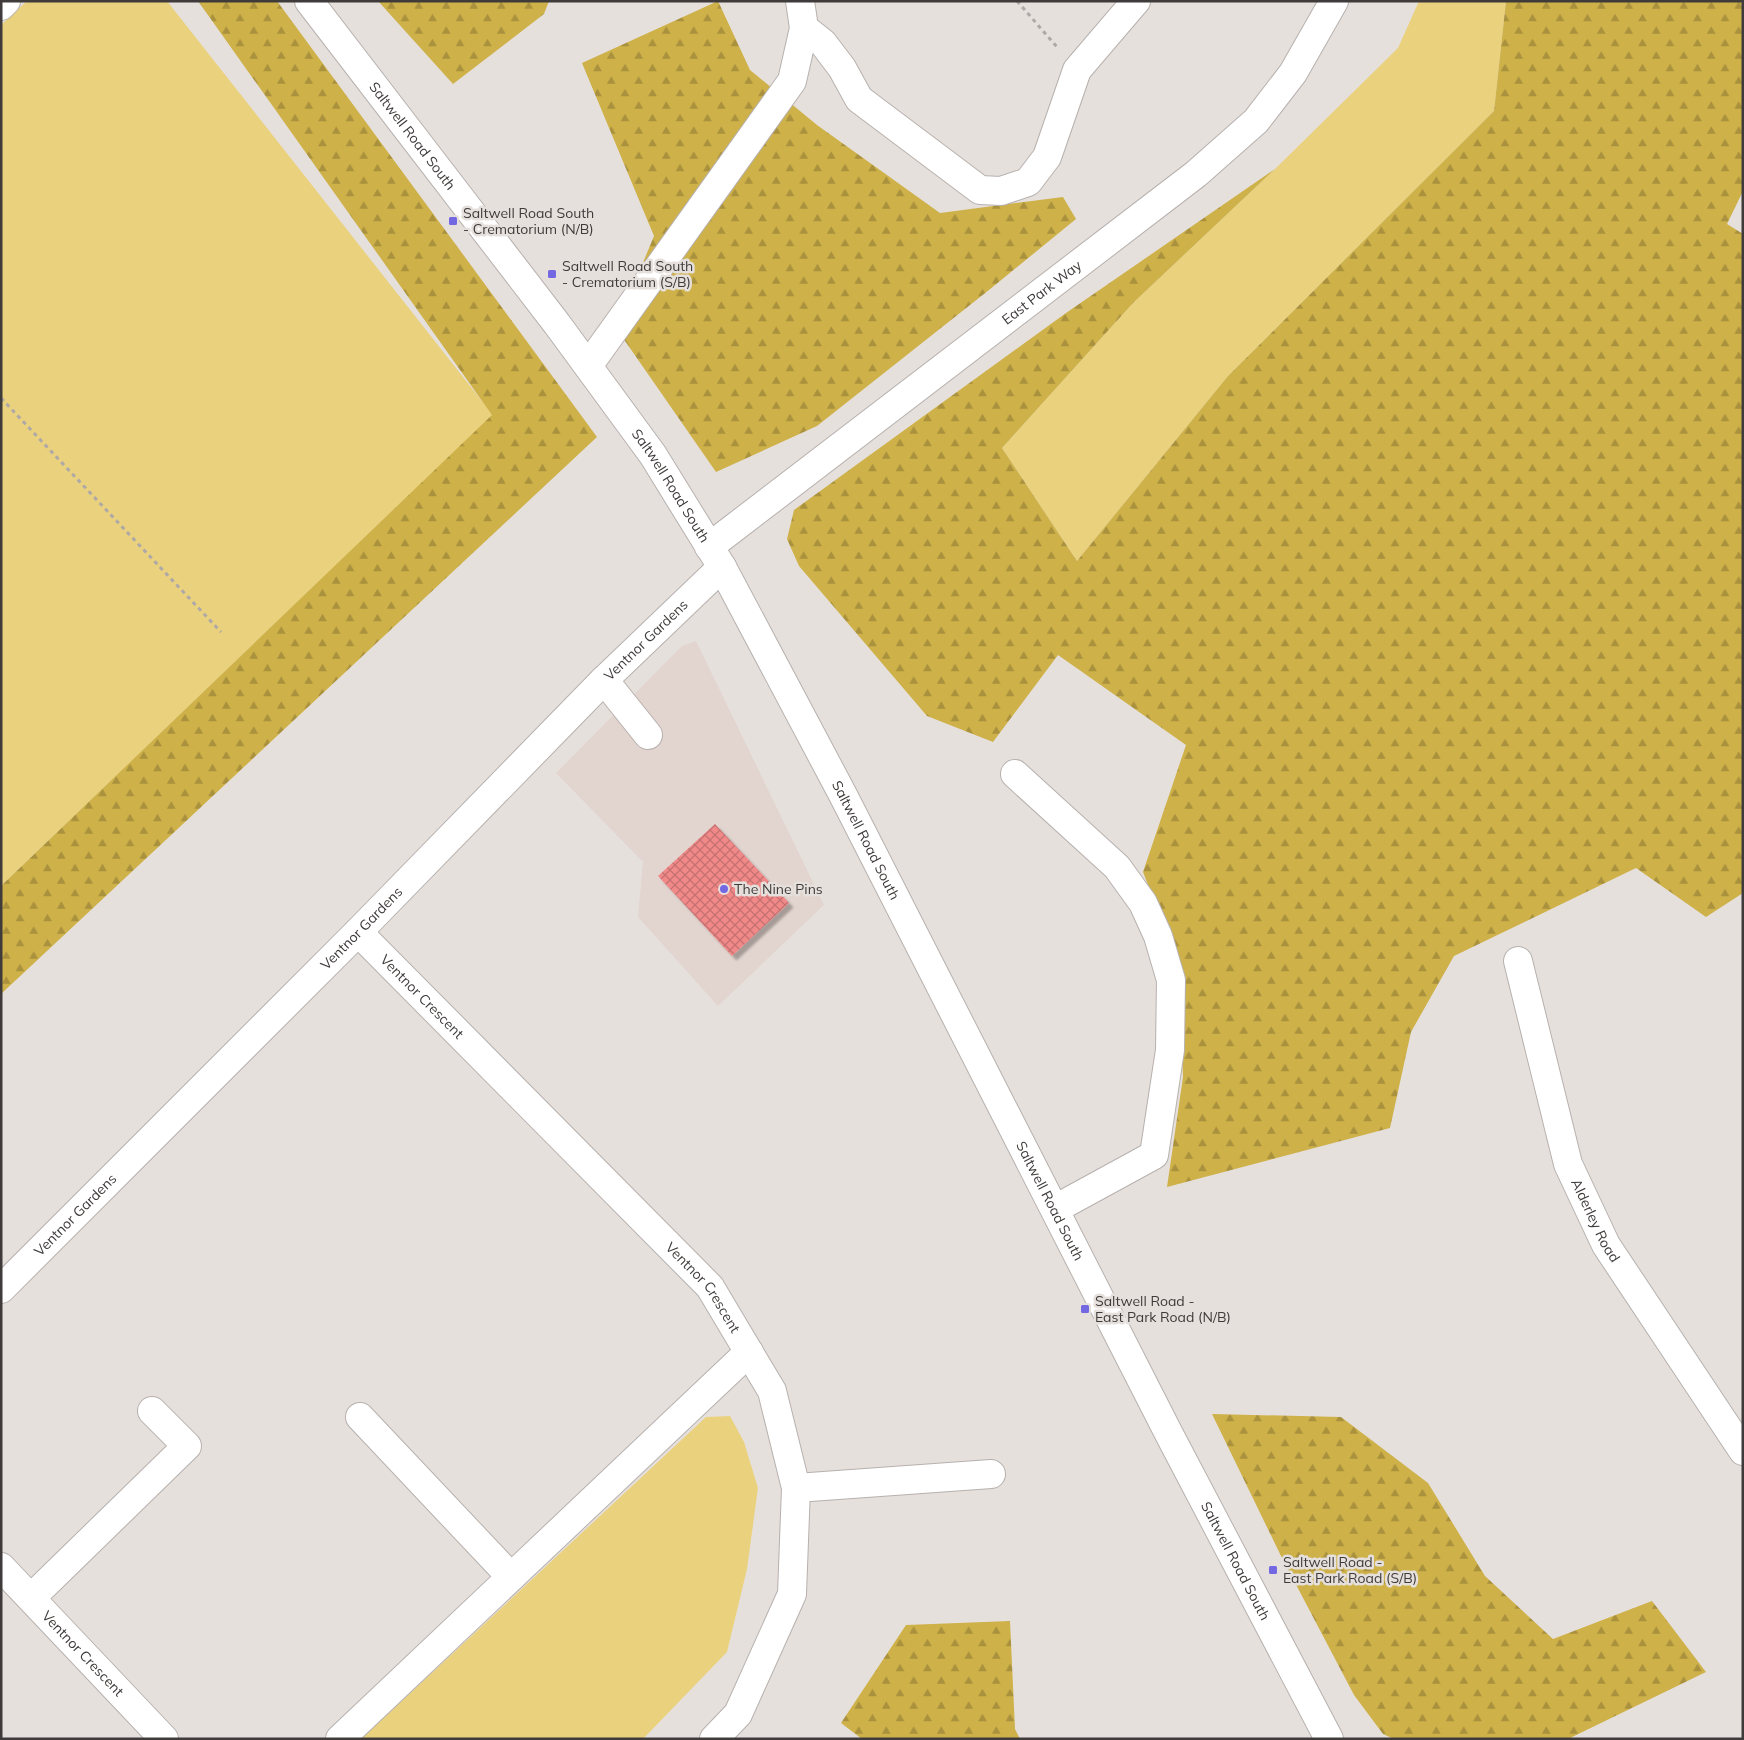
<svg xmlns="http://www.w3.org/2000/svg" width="1744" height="1740" font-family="Mulish,sans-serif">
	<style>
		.built { fill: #e2d4ce }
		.green { fill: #ead17e }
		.forest { fill: url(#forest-firs) }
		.building { fill: url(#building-cross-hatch); filter: url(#shadow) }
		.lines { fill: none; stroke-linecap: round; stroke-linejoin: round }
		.minor-casing { stroke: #b7b1ae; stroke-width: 30 }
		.path { stroke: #aea9a6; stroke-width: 3; stroke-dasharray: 4 4; stroke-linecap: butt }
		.minor { stroke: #fff; stroke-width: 28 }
		.poi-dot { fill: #7367e2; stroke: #e6e0dd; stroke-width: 2 }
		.labels { text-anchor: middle; stroke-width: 5; stroke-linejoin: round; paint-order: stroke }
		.street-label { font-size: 14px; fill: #3e3b3a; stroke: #e6e0dd }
		.poi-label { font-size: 14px; fill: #3e3b3a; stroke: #e6e0dd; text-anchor: start }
	</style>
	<defs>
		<pattern id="forest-firs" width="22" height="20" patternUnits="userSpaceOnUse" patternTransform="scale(1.25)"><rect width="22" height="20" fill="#ceb148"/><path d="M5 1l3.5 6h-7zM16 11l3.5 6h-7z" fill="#a9913d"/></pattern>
		<pattern id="building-cross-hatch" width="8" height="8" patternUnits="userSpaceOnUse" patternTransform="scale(1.25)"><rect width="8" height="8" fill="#f18989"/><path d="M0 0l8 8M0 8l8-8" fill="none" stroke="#c57171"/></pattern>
		<filter id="shadow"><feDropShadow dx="4.5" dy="4.5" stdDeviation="1" flood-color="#0004"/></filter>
	</defs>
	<rect width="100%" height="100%" fill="#e6e0dd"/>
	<!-- built -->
	<polygon class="built" points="696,641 824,905 718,1006 638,917 643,862 556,773 682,646"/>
	<!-- green -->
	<g class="green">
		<polygon points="27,1 167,1 493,415 1,886 1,25"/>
		<polygon points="1419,1 1506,1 1494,111 1228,376 1077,561 1002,448 1133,303 1275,169 1398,48"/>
		<polygon points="730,1416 744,1442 758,1488 747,1569 727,1652 643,1739 361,1739 706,1417"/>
	</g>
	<!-- forest -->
	<g class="forest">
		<polygon points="198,1 277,1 597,437 1,994 1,886 492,415"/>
		<polygon points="378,1 549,1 544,14 453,84"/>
		<polygon points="718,1 750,70 817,125 940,213 1063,197 1076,219 989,290 817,426 716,472 616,328 654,236 582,63"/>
		<polygon points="1506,1 1743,1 1743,191 1727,224 1743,234 1743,893 1706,917 1636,868 1454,956 1411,1032 1390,1128 1167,1187 1183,1077 1179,964 1143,872 1186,745 1058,655 993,742 927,716 799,566 787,539 794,510 1066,313 1275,169 1133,303 1002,448 1077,561 1228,376 1494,111"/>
		<polygon points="1212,1414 1341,1417 1428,1483 1485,1576 1553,1639 1652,1601 1706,1672 1568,1739 1394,1739 1383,1734 1354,1695 1281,1556"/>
		<polygon points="1010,1621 1015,1729 1020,1739 862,1739 841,1723 906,1625"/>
	</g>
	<!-- building -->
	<polygon class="building" points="715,824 789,903 732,956 658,876"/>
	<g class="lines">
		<defs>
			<g id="minor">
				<path id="s1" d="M309,1L557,324L653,455L722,567L843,795L1169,1434L1329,1739"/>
				<polyline points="1,6 6,1"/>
				<polyline points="804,28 823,43 842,68 859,99 980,190 1001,191 1028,182 1047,157 1077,70 1136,1"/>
				<polyline points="588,366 792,81 804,28 800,1"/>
				<path id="s2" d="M709,547L1196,174L1256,121L1293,73L1334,1"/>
				<polyline points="604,680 648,735"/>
				<polyline points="1015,774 1117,867 1143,903 1158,936 1171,980 1170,1050 1154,1155 1055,1209"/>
				<path id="s3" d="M358,932L710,1287L772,1391L796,1488L792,1594L738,1714L714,1739"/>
				<path id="s4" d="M1518,961L1568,1164L1606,1245L1743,1451"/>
				<path id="s5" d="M1,1289L358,932L604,680L722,567"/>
				<polyline points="360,1417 511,1577"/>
				<polyline points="796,1488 991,1474"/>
				<path id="s6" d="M1,1567L164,1739"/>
				<polyline points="31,1598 187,1446 152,1411"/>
				<polyline points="340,1739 749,1352"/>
			</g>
		</defs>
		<!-- minor casing -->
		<use href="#minor" class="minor-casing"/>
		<!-- path -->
		<g class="path">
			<polyline points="1017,1 1057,47"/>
			<polyline points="1,398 221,632"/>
		</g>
		<!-- minor -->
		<use href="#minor" class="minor"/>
	</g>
	<!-- markers -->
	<g class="poi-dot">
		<rect x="448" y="216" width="10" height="10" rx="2.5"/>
		<rect x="547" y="269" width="10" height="10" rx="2.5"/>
		<circle cx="724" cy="889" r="5"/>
		<rect x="1080" y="1304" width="10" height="10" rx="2.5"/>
		<rect x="1268" y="1565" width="10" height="10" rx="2.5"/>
	</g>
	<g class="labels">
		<!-- street labels -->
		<g class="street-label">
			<text dy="5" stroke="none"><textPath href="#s1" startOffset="170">Saltwell Road South</textPath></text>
			<text dy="5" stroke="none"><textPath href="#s2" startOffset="419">East Park Way</textPath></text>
			<text dy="5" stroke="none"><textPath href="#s1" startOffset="605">Saltwell Road South</textPath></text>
			<text dy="5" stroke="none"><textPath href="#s5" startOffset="915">Ventnor Gardens</textPath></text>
			<text dy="5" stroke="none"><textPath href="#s1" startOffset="1010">Saltwell Road South</textPath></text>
			<text dy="5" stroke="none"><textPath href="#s5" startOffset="510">Ventnor Gardens</textPath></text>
			<text dy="5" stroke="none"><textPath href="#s3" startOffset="91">Ventnor Crescent</textPath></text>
			<text dy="5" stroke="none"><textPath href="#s1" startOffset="1415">Saltwell Road South</textPath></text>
			<text dy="5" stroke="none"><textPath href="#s5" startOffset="105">Ventnor Gardens</textPath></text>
			<text dy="5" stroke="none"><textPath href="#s4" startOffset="272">Alderley Road</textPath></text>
			<text dy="5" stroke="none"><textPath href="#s3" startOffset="496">Ventnor Crescent</textPath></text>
			<text dy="5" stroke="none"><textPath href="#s1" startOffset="1820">Saltwell Road South</textPath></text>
			<text dy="5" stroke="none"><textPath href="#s6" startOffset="119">Ventnor Crescent</textPath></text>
		</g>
		<!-- poi labels -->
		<g class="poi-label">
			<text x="463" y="218">Saltwell Road South<tspan x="463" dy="16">- Crematorium (N/B)</tspan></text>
			<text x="562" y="271">Saltwell Road South<tspan x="562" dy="16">- Crematorium (S/B)</tspan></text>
			<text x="734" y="894">The Nine Pins</text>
			<text x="1095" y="1306">Saltwell Road -<tspan x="1095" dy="16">East Park Road (N/B)</tspan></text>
			<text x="1283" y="1567">Saltwell Road -<tspan x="1283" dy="16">East Park Road (S/B)</tspan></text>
		</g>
	</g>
	<!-- border -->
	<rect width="1744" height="1740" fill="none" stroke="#3e3b3a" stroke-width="5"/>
</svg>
